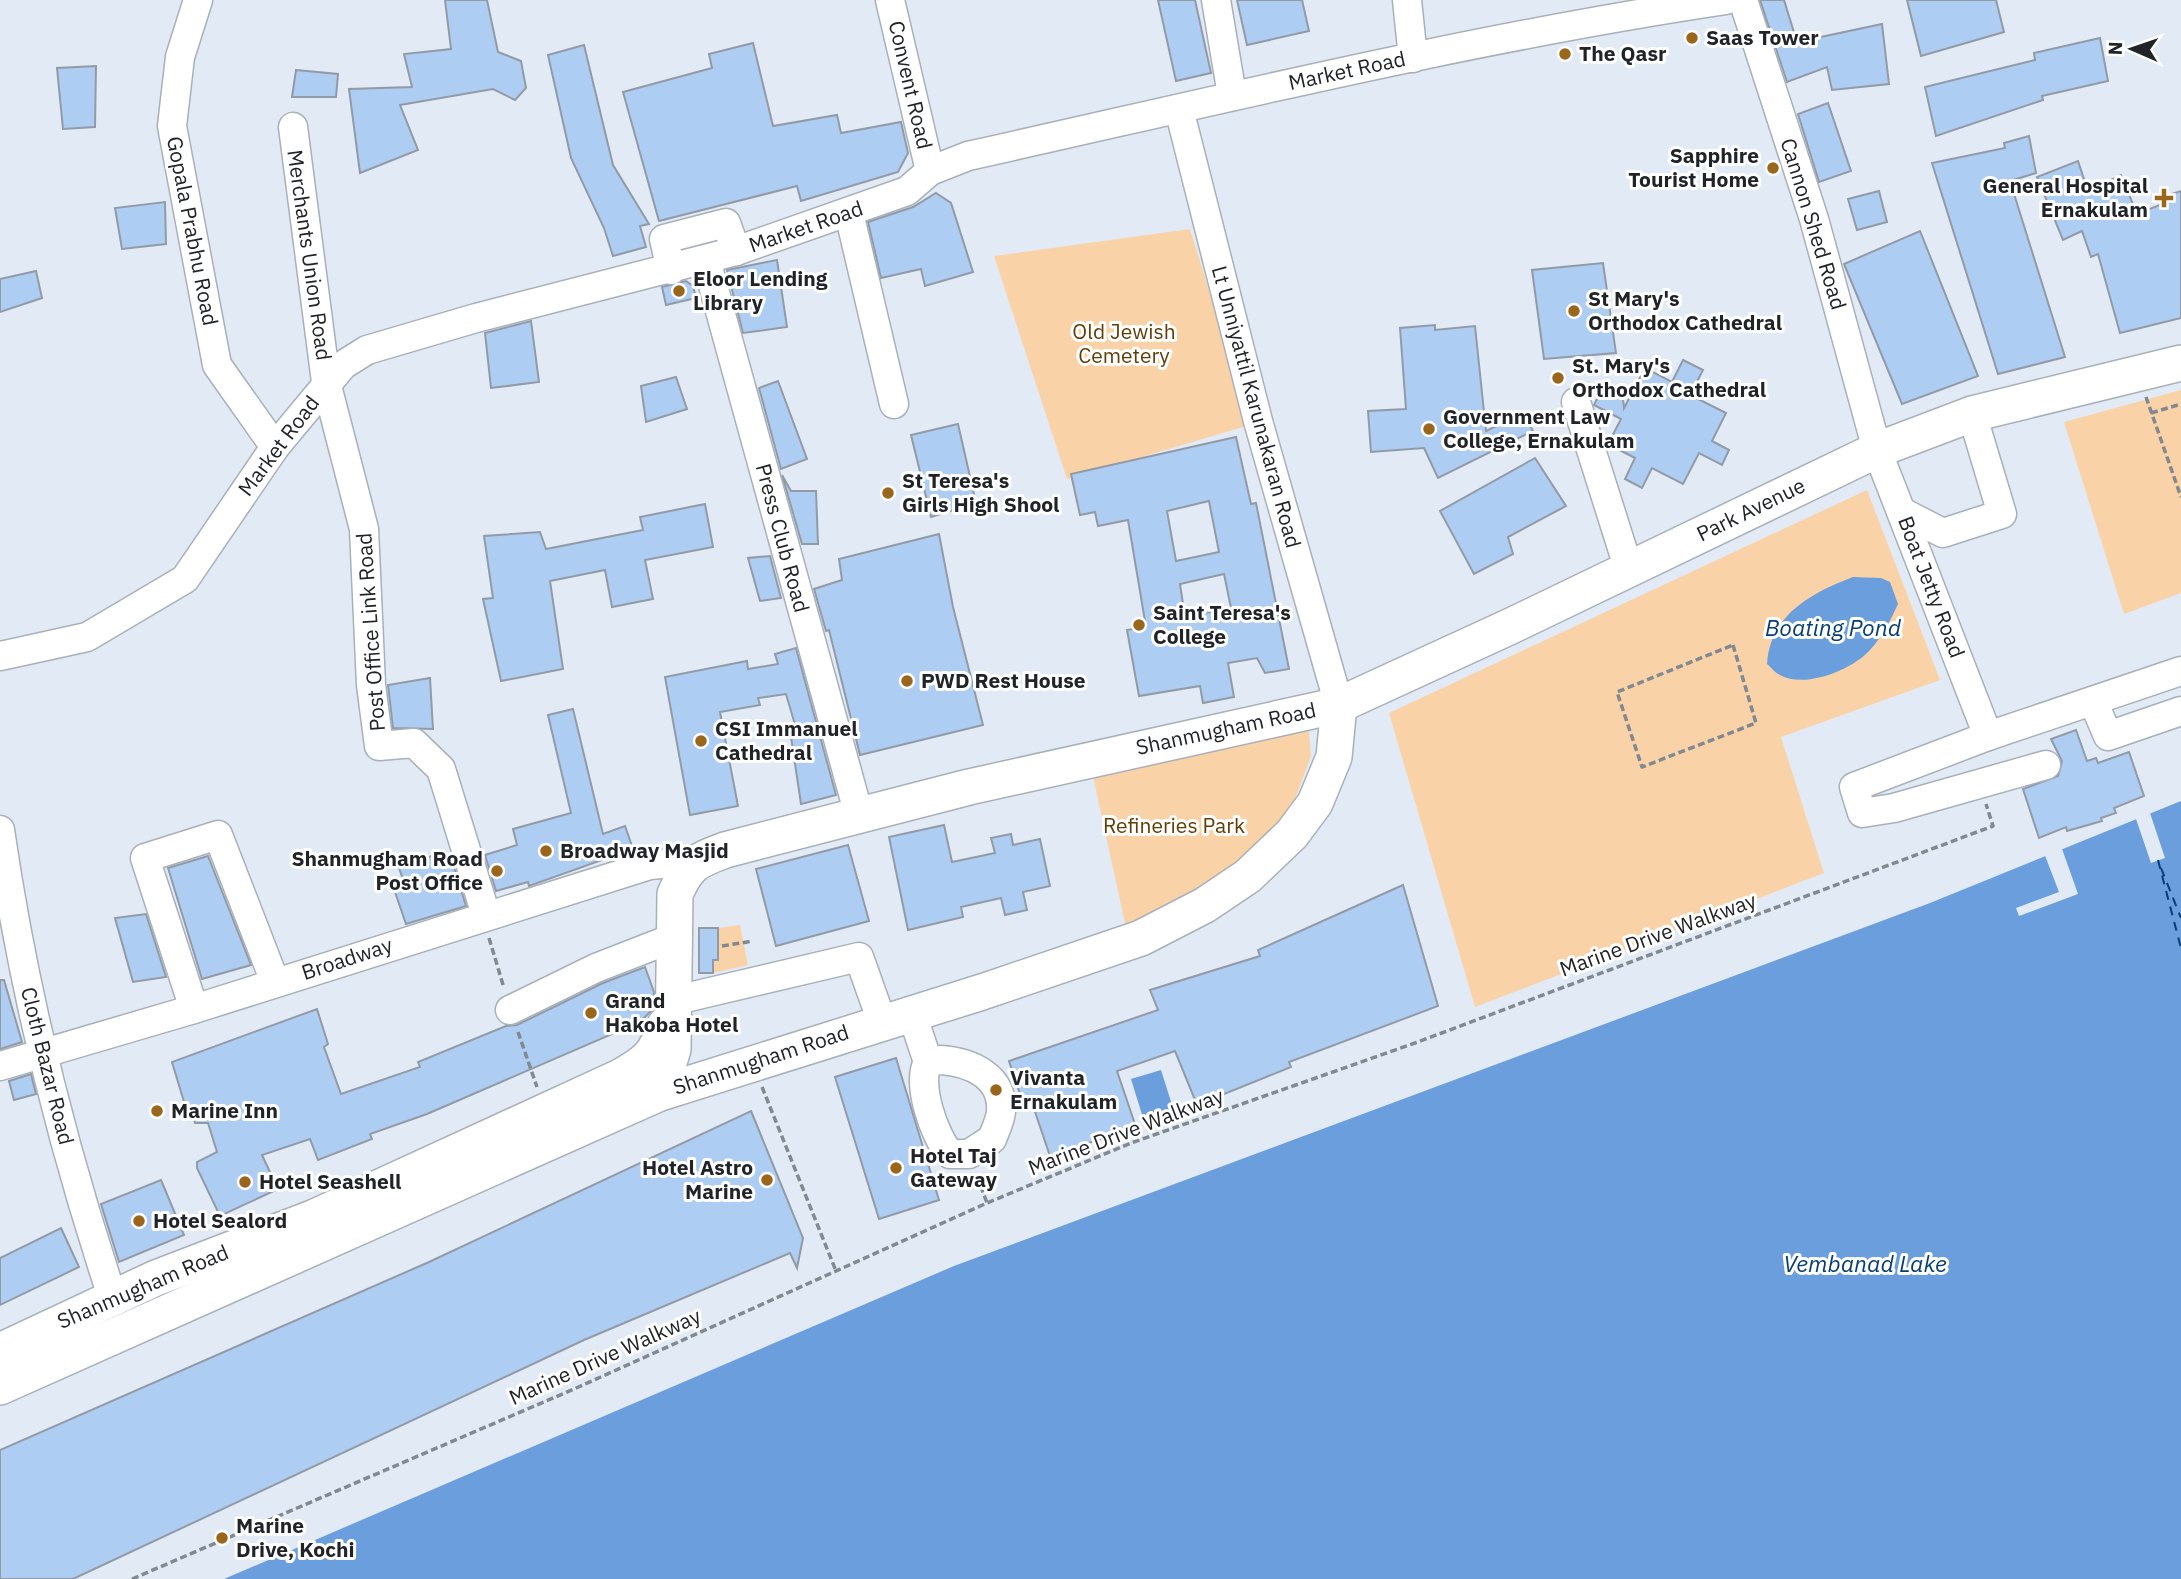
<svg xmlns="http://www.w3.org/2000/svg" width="2181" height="1579" font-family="'IBM Plex Sans',sans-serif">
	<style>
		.green { fill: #f9d3a7 }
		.water { fill: #6b9edc }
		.pier { fill: #e2eaf5 }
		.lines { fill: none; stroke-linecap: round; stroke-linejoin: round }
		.ferry { stroke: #063e75; stroke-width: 2; stroke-dasharray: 9 7; stroke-linecap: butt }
		.building { fill: #aecdf3; stroke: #929ba5; stroke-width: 2; fill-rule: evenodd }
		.minor-casing { stroke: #a8b0ba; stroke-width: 31 }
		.major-casing { stroke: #a8b0ba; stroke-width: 38 }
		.path { stroke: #838990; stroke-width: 3.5; stroke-dasharray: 7 3.5; stroke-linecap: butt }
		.minor { stroke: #fff; stroke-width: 28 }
		.major { stroke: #fff; stroke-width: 35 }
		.poi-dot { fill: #99661b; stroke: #fff; stroke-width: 2.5 }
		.labels { text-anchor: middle; stroke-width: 6; stroke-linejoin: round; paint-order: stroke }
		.poi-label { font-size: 21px; font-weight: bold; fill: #202327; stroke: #fff; text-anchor: start }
		.street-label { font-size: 21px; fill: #202327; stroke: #fff }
		.park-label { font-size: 21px; fill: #623e07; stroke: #fff }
		.water-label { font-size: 23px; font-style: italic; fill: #063e75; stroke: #fff }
	</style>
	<rect width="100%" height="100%" fill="#e2eaf5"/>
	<!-- green -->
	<g class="green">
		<polygon points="1190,229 1250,425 1067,479 994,256"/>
		<polygon points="2181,390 2181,593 2124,614 2064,422"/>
		<polygon points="1867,490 1940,680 1781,737 1824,873 1475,1007 1389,713"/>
		<polygon points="1308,723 1311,756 1292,807 1268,841 1200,893 1126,928 1093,776"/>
		<polygon points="740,925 748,965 713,973 713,960 718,959 718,928"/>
	</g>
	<!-- water -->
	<g class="water">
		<path d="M1853,577L1881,578L1890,582L1898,604C1890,621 1883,636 1870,650C1852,670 1805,689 1780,675C1775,673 1771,667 1767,664C1770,615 1811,593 1853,577Z"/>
		<polygon points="2181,801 2181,1579 224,1579 954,1266 1930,903"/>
		<polygon points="1161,1070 1174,1111 1144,1121 1131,1079"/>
	</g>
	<!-- pier -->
	<g class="pier">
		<polygon points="2149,810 2165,858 2151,863 2135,816"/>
		<polygon points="2061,846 2078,894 2019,916 2016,908 2059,892 2044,853"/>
	</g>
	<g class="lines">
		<!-- ferry -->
		<g class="ferry">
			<polyline points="2158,860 2181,948"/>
			<polyline points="2161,868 2181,918"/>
		</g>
	</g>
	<!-- building -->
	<g class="building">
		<polygon points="445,0 487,0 498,52 521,61 526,88 515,100 493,89 400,105 418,150 360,173 349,89 412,87 404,54 451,49"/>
		<polygon points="1158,0 1195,0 1211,73 1176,81"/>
		<polygon points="1237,0 1302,0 1309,31 1247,45"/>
		<polygon points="1760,0 1784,0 1797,42 1882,24 1889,84 1832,90 1827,67 1787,82"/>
		<polygon points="1907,0 1996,0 2004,32 1921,56"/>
		<polygon points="2100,38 2108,81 2042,96 2043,100 1936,136 1925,87 2035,60 2034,53"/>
		<polygon points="753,43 773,126 837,115 841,133 901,122 908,153 898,172 801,201 797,186 659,221 623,92 712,68 709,54"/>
		<polygon points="584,45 613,165 649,224 640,226 646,247 613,256 604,228 571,158 548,55"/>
		<polygon points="96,66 95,127 63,129 57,68"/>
		<polygon points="296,70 338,74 336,97 292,97"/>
		<polygon points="1828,103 1851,171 1819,182 1798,114"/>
		<polygon points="2029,136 2036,173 2010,181 2065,357 1998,374 1932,163 2005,148 2004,143"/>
		<polygon points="2078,161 2088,191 2121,175 2137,214 2165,203 2163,197 2181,191 2181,318 2120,333 2098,254 2091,257 2082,231 2063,240 2037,177"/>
		<polygon points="1879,191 1887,222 1857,230 1848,199"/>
		<polygon points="936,193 951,203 973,272 925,286 921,269 881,278 868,222 913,207"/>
		<polygon points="165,202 166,244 122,249 115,208"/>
		<polygon points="1920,231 1978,376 1902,404 1844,264"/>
		<polygon points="777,260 787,327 743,333 727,270"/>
		<polygon points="1603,263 1616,353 1544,359 1532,270"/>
		<polygon points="36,271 42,298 0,312 0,279"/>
		<polygon points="686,281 693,286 696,298 666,305 662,287"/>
		<polygon points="531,321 539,382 491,388 485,333"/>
		<polygon points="1435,325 1435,330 1475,326 1486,431 1524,413 1533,431 1438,478 1424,448 1371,452 1368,411 1406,409 1400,328"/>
		<polygon points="1683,360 1703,370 1690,395 1726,413 1712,441 1729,450 1722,465 1699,453 1683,484 1652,468 1642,488 1625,479 1635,458 1608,444 1621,419 1594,405 1606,381 1622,389 1624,408 1645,368 1672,382"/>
		<polygon points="676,377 687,409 646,422 641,386"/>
		<polygon points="778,381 807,459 781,469 759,388"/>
		<polygon points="958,424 976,503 931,517 911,435"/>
		<path d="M1236,437L1251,504L1256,503L1289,669L1265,673L1257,658L1228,663L1234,697L1203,703L1200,686L1139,696L1127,630L1146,627L1128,520L1098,526L1095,512L1080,515L1071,474ZM1209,501L1219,552L1176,561L1167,511ZM1224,574L1231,608L1185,617L1180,584Z"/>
		<polygon points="1535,458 1566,506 1508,537 1513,554 1474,574 1440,511"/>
		<polygon points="782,475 791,491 816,491 818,544 802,544"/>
		<polygon points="705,504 713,547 645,560 653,599 612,607 605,570 550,581 563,669 501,681 483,599 493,598 484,536 540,532 546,549 643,530 640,517"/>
		<polygon points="939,534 953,607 983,725 860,755 829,630 826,631 814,589 842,580 839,559"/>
		<polygon points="770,556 781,598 760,601 748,558"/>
		<polygon points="796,648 836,795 801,804 790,730 796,728 786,694 758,698 760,705 720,712 738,806 690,815 665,677 747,661 748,669 778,664 775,654"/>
		<polygon points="430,678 433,729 393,728 388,685"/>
		<polygon points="573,709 603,834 625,826 633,849 529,886 528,882 496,891 485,855 517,845 513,829 571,813 548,715"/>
		<polygon points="2076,730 2087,761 2096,758 2098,763 2129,752 2144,796 2114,808 2116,813 2101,818 2102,821 2067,831 2066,827 2039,838 2023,789 2058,776 2062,761 2051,739"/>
		<polygon points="944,825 952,862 995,853 991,838 1011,834 1013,845 1040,839 1050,886 1023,892 1027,910 1005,915 1001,898 961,907 963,917 908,930 889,837"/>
		<polygon points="848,845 869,921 776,946 756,869"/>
		<polygon points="445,851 450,865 453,864 466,906 406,924 395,892 406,888 399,868"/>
		<polygon points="208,856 251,965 202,979 168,868"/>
		<polygon points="1403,885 1438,1006 1289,1062 1291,1067 1197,1105 1175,1051 1117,1071 1136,1127 1050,1156 1031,1100 1023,1103 1009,1061 1158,1010 1150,990 1260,956 1258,950"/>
		<polygon points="146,914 166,977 133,982 115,918"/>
		<polygon points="699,928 718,928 718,960 713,960 713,973 699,973"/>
		<polygon points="645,967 654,992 653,1009 640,1022 427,1114 370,1134 372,1139 318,1160 310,1139 262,1155 278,1189 220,1216 197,1168 197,1162 217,1152 208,1123 195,1123 192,1113 188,1115 172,1062 317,1009 328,1044 324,1047 341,1094 420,1067 418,1062 506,1026 517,1025 603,983"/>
		<polygon points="0,980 4,980 22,1042 0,1049"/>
		<polygon points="896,1058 939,1200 879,1219 835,1077"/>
		<polygon points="31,1074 36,1094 14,1100 9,1081"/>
		<polygon points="751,1111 803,1238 797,1268 790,1253 584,1340 73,1579 0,1579 0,1450 429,1262"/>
		<polygon points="161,1180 184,1235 119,1262 101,1204"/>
		<polygon points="61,1228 79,1267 0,1305 0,1258"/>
	</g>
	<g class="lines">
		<defs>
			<g id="minor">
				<polyline points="198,0 180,57 172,126 217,365 275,447"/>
				<polyline points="890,0 930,171"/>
				<polyline points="1216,0 1232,95"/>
				<polyline points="1407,0 1413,58"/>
				<polyline points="1743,0 1814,219 1877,450 1988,736 1854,787 1862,813 1894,808 2046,765"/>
				<polyline points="1179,109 1258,421 1339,705"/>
				<polyline points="293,127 326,382 364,529 371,685 379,746 414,743 441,769 486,915"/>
				<polyline points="849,213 894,404"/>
				<polyline points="706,260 859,815"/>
				<polyline points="671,270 664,239 726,223 736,251"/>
				<polyline points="1576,402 1629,570"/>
				<polyline points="1902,512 1943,533 2002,514 1972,414"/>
				<path d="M0,656L87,637L185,579L275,447L343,365L367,350L476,318L736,251L907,191L930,171L968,156C1220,100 1471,38 1726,0"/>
				<polyline points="2093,701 2108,736 2181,711"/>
				<polyline points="1988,736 2181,671"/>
				<path d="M0,830C23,989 62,1146 113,1299"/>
				<polyline points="672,1001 859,957 882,1022"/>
				<polyline points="194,1009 145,858 218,835 275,982"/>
				<polyline points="510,1010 596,968 673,938"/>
				<polyline points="912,1014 928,1062"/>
				<path d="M941,1060C970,1062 1004,1076 1001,1112C1000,1121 995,1131 992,1139L969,1154H950C934,1136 916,1083 928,1062Z"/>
				<polyline points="0,1066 194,1009 650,865 695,861"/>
			</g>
			<g id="major">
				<path d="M660,1093L673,1049L675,894C688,864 696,861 725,850L969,787L1339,705L1511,626L1877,450L1972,414L2181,363"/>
				<path d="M0,1351L156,1278L315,1217L620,1077C647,1062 656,1055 665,1025"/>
				<polyline points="0,1387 660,1093 982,992 1141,938 1205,905 1248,876 1292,834 1315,803 1334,757 1339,705"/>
			</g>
		</defs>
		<!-- minor casing -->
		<use href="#minor" class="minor-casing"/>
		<!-- major casing -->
		<use href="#major" class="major-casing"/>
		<!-- path -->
		<g class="path">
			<polyline points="2146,397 2181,497"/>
			<polyline points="2151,413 2181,404"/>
			<polygon points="1733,645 1756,723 1642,767 1617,692"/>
			<polyline points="489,938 504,988"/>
			<polyline points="722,946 753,941"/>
			<polyline points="518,1032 537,1087"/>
			<polyline points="762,1087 836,1271"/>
			<polyline points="977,1176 987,1203"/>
			<polyline points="132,1579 574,1389 987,1203 1131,1143 1415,1043 1993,826 1986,804"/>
		</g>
		<!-- minor -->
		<use href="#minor" class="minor"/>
		<!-- major -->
		<use href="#major" class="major"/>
	</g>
	<!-- markers -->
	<g class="poi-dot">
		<circle cx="1692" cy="38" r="7"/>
		<circle cx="1565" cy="54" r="7"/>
		<circle cx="1773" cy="168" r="7"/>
		<path d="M2160.5 187.5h7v7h7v7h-7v7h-7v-7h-7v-7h7z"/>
		<circle cx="679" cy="291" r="7"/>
		<circle cx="1574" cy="311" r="7"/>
		<circle cx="1558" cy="378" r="7"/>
		<circle cx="1429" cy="429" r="7"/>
		<circle cx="888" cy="493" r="7"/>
		<circle cx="1139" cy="625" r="7"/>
		<circle cx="907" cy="681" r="7"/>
		<circle cx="701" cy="741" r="7"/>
		<circle cx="546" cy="851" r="7"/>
		<circle cx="497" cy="871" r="7"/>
		<circle cx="591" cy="1013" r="7"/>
		<circle cx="996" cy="1090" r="7"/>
		<circle cx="157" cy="1111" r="7"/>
		<circle cx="896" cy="1168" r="7"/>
		<circle cx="767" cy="1180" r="7"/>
		<circle cx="245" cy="1182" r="7"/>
		<circle cx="139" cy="1221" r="7"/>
		<circle cx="222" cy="1538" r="7"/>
	</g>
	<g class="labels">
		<!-- poi labels -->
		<g class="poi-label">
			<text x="1706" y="45">Saas Tower</text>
			<text x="1579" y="61">The Qasr</text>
			<text x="1759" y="163" text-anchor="end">Sapphire<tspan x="1759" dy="24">Tourist Home</tspan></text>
			<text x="2148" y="193" text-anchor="end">General Hospital<tspan x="2148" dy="24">Ernakulam</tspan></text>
			<text x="693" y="286">Eloor Lending<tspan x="693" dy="24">Library</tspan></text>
			<text x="1588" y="306">St Mary's<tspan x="1588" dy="24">Orthodox Cathedral</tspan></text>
			<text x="1572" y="373">St. Mary's<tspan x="1572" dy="24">Orthodox Cathedral</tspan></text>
			<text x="1443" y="424">Government Law<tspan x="1443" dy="24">College, Ernakulam</tspan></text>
			<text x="902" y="488">St Teresa's<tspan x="902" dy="24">Girls High Shool</tspan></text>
			<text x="1153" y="620">Saint Teresa's<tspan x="1153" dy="24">College</tspan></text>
			<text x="921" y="688">PWD Rest House</text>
			<text x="715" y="736">CSI Immanuel<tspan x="715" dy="24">Cathedral</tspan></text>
			<text x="560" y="858">Broadway Masjid</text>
			<text x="483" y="866" text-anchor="end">Shanmugham Road<tspan x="483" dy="24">Post Office</tspan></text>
			<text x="605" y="1008">Grand<tspan x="605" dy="24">Hakoba Hotel</tspan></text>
			<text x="1010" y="1085">Vivanta<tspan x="1010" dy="24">Ernakulam</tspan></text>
			<text x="171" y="1118">Marine Inn</text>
			<text x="910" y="1163">Hotel Taj<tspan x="910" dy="24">Gateway</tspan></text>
			<text x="753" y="1175" text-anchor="end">Hotel Astro<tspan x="753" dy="24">Marine</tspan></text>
			<text x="259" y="1189">Hotel Seashell</text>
			<text x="153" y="1228">Hotel Sealord</text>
			<text x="236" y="1533">Marine<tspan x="236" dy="24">Drive, Kochi</tspan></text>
		</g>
		<!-- street labels -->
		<g class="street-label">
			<text transform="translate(1347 71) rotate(-12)" y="7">Market Road</text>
			<text transform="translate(910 85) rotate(77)" y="7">Convent Road</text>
			<text transform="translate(1813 224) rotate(73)" y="7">Cannon Shed Road</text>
			<text transform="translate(806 227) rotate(-19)" y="7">Market Road</text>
			<text transform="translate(192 231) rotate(79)" y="7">Gopala Prabhu Road</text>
			<text transform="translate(309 255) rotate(82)" y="7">Merchants Union Road</text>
			<text transform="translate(1256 407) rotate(75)" y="7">Lt Unniyattil Karunakaran Road</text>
			<text transform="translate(279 446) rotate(-53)" y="7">Market Road</text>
			<text transform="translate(1751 510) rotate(-26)" y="7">Park Avenue</text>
			<text transform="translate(782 538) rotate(75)" y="7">Press Club Road</text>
			<text transform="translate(1931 587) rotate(69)" y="7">Boat Jetty Road</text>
			<text transform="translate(371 632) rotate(-94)" y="7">Post Office Link Road</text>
			<text transform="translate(1226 729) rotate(-12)" y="7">Shanmugham Road</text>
			<text transform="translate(1658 935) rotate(-20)" y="7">Marine Drive Walkway</text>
			<text transform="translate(347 959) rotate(-18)" y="7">Broadway</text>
			<text transform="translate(761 1060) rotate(-18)" y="7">Shanmugham Road</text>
			<text transform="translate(47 1066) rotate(76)" y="7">Cloth Bazar Road</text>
			<text transform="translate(1126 1132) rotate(-21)" y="7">Marine Drive Walkway</text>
			<text transform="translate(143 1287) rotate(-23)" y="7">Shanmugham Road</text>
			<text transform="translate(605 1357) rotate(-24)" y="7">Marine Drive Walkway</text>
		</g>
		<!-- park labels -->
		<g class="park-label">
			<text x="1124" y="339">Old Jewish<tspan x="1124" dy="24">Cemetery</tspan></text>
			<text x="1174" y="833">Refineries Park</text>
		</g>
		<!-- water labels -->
		<g class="water-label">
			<text x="1833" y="636">Boating Pond</text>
			<text x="1865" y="1272">Vembanad Lake</text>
		</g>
	</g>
	<!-- north arrow -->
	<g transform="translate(2132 49) rotate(272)" stroke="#ffffff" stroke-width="5" paint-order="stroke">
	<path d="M0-5L12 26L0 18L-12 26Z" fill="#202327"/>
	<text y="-10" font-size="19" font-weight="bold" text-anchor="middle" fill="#202327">N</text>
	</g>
</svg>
